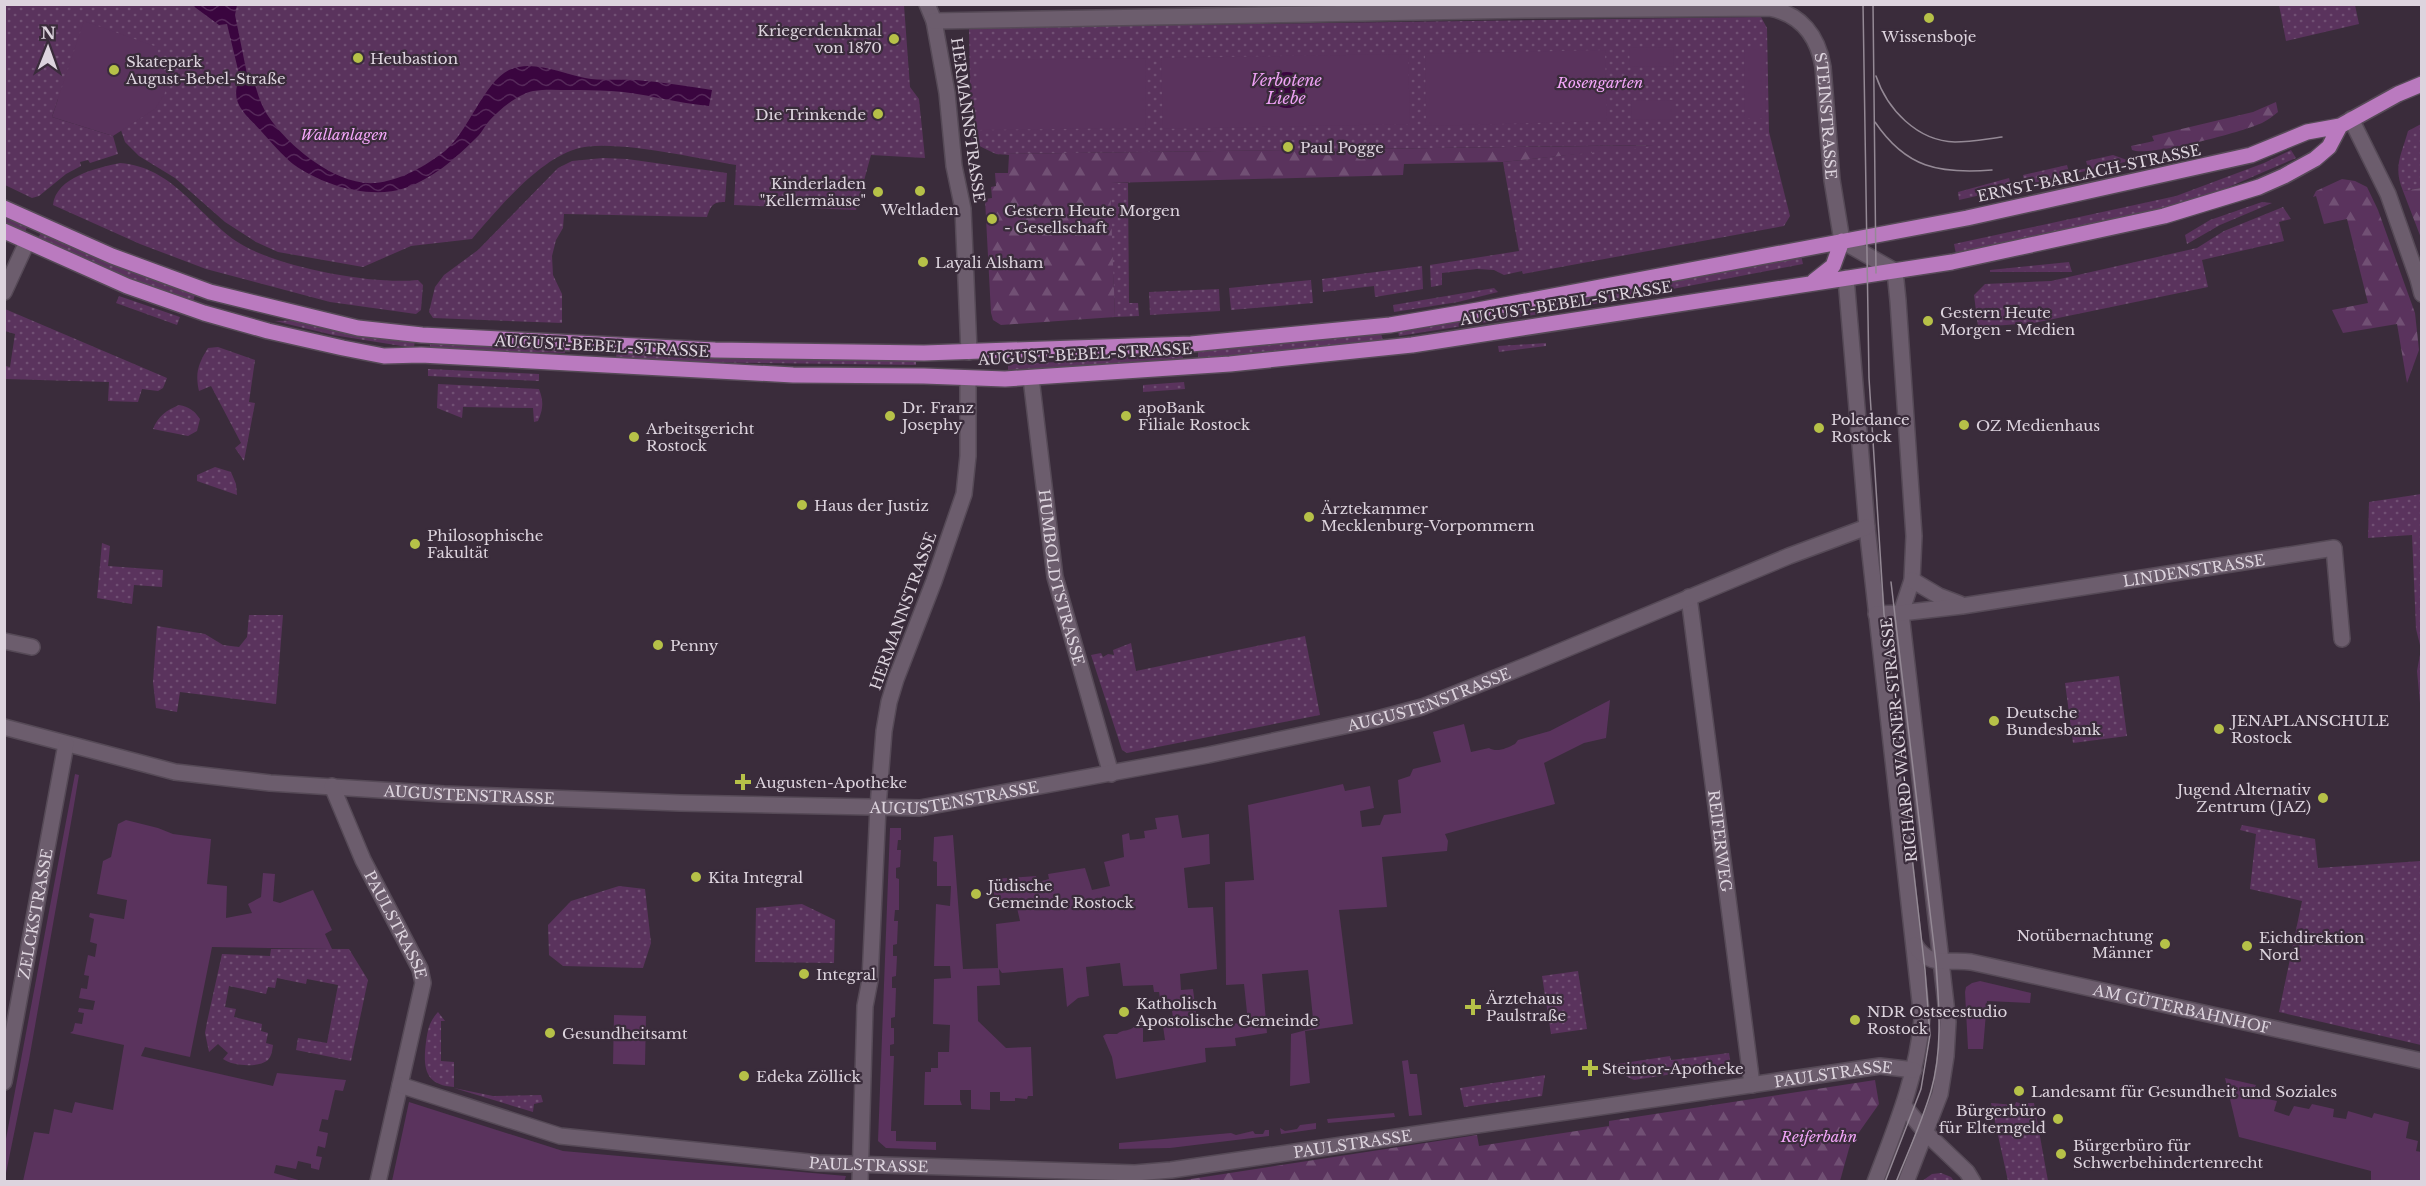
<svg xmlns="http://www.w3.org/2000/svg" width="2426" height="1186" font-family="'Libre Baskerville',serif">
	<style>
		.grass { fill: url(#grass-dots) }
		.forest { fill: url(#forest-firs) }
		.garden { fill: #5a335d }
		.water { fill: url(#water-waves) }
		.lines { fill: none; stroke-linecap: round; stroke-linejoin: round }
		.minor-casing { stroke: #564a57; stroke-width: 18 }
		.major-casing { stroke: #564a57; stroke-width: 18 }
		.minor { stroke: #6c5d6d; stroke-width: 15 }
		.major { stroke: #ba7abf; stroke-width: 15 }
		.tram { stroke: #948995; stroke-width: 1.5 }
		.poi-dot { fill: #b6c148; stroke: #3a2c3b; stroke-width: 2 }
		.labels { text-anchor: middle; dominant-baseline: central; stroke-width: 4.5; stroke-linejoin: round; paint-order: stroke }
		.poi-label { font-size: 15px; fill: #ddd4de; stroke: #3a2c3b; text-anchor: start }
		.park-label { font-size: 15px; font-style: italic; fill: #f3a6f9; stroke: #3a2c3b }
		.street-label { font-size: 15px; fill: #ddd4de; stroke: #3a2c3b }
		.water-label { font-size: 16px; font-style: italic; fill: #eea1f4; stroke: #3a2c3b }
	</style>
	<defs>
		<pattern id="grass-dots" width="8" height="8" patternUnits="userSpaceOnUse" patternTransform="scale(1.5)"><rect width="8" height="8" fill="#5a335d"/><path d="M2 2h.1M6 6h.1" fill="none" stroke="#715074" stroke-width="1.8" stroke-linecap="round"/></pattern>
		<pattern id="forest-firs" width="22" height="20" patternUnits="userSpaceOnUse" patternTransform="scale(1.5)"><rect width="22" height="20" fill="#5a335d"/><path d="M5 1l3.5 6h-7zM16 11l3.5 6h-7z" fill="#715074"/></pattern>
		<pattern id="water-waves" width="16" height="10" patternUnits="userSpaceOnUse" patternTransform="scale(1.5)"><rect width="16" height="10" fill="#3a053f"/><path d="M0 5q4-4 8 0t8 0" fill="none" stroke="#56295a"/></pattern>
	</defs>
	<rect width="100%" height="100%" fill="#3a2c3b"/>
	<path class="grass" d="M4,5H904L910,87L919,99L925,158L871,155L856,210L734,205L736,165C698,159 611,138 576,149C537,161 498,209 472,239L411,246L363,267L278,252L256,242L225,222L175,178L139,156L125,142L121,130L154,109L58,99L52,117L113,136L118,154L90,163L88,160L80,162L81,166L66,174L39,196L32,198L5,185Z
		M2279,5H2355L2359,24L2286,41Z
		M1761,17L1767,28L1769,132L1790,216L1784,226L1523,274L1522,271L1504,275L1494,270L1477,269L1442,273V285L1431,287L1430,265L1519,251L1503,162L1655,145L996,154L971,142L969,28Z
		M2421,124V188L2403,191C2393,167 2401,156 2408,131Z
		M2291,150L2296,158L2215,193L2181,204L1956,254L1954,244L2176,196L2264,163Z
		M2113,155L2127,160L2125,162L1959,200L1958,192L2009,178L2011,185L2024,181L2023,175L2067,165L2069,172L2088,168L2086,161Z
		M603,158L627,159L727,173L725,202C713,202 711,205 707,217L564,214L563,228L556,240L552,256L553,275L562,294V323L433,318L429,312L435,287L444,275L478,250L558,168L572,161Z
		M120,163C173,167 197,214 236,241C274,267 372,285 418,280L423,285L421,310L416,314L330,302L206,269L140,244L53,205C56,177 97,168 120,163Z
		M1109,183H1128L1129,303H1138L1139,316L1115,317Z
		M2262,202L2272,203L2220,225L2187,244L2185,235L2210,220Z
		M2283,207L2291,219L2279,222L2284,241L2202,260L2208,287L2034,323L1978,327L1974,295L1985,284L2051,281L2197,248L2224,231Z
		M4,213L28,225L25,232L5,223Z
		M42,231L196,292L193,301L120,276L38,238Z
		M1801,255L1803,264L1552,312L1399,336L1397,327Z
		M2069,262L2072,272H1990V270Z
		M1422,266L1423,289L1375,297L1374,286L1323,292L1322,279Z
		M1311,280L1313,303L1231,310L1229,288Z
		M1494,288L1498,292L1458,302L1394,312L1393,305Z
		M1219,289L1220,311L1150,315L1149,292Z
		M119,296L180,317L177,325L116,303Z
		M5,309L167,378L163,388L158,391L142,389L138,402L108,401L109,382L5,379V382V366L10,367L15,334L5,331Z
		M304,320L415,339L414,348L333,335L275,321Z
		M1381,333L1383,341L1198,360V351Z
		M430,341L564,347L565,353L430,350Z
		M1546,343V346L1499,352L1498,346Z
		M218,347L255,360L249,402L255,403L244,461L235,448L241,443L211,386L199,391C195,373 198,364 208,348Z
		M617,349L916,358V365L692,362L616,358Z
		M1183,352V361L1008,370V364L1084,361Z
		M428,369L539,374V381L428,376Z
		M1184,382L1185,389L1143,392V385Z
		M438,384L539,389C544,402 543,409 538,421L534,422L533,408L463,407L462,418L437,408Z
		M179,405C189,407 194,410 200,419L197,431L188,436L153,429C158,416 167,410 179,405Z
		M215,467L231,472L236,484L237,495L197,481V475Z
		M2421,494H2422L2421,714L2417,671L2421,649L2416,629L2412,535L2368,538L2369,502Z
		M102,543L110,546L108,566L163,570L162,587L134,585L132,604L97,598Z
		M249,615H283L276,704L180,692L177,712L156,708L153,682L157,626L205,634L223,645L239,647L247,637Z
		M1305,636L1320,715L1127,753L1122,750L1091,655L1101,653L1103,657L1108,654L1114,655L1113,650L1131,643L1136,671Z
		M2119,676L2127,736L2073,743L2065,683Z
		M2242,825L2315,839L2318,868L2421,861V1045L2279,1012L2302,901L2250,889L2256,834L2240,830Z
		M619,886L645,889L651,943L643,968L563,966L549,955L548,925L571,901Z
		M802,904L835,920L834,963L755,962L756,908Z
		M271,949H349L368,980L351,1061L296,1050L298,1038L327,1043L338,985L307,979L306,984L277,978L275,988L268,987L266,994L229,986L225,1007L236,1009L234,1017L262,1024L261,1031L268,1033L266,1043L273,1045C272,1051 272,1055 268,1060C259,1068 232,1066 223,1059L228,1053L218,1044L209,1052L205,1033L207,1022L222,954L270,956Z
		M1578,971L1587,1029L1551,1034L1542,976Z
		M438,1012L445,1021H441V1061L454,1062V1087C424,1085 423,1067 426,1042C428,1029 429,1022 438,1012Z
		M1729,1053L1731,1065L1634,1080L1619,1073L1605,1071L1604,1066L1670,1056L1671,1060Z
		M1545,1075L1542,1096L1464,1107L1460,1088Z
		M454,1088L493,1096L541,1095L543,1102L534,1104L533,1112Z
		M2016,1102L2026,1105L2027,1103H2034L2048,1181H2008L1991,1103L2015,1105Z
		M1941,1173L1951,1177L1954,1181H1922L1932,1174Z"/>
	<path class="forest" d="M2276,102L2278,112C2273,116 2268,120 2262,123C2242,132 2150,157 2132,150L2131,146L2154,141L2152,136L2253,112Z
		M1665,145L1503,162L1404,164L1403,175L1110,183L1115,317L1001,325L993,320L991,313L985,199L992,198L991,187L996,186L995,173H1008L1009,155L996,154Z
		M2342,179L2355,181L2367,187L2378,210L2415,313L2419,350L2407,383L2397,324L2343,333L2332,310L2368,303L2347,219L2324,224L2316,196L2313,197L2316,191Z
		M2421,188H2422L2421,238L2403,191Z
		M1875,1080L1879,1104L1850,1145L1840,1181H1178L1477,1135L1479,1146L1609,1126V1121Z"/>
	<path class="garden" d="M84,21L157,47L165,93L155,109L113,136L52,117Z
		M1673,47L1674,66L1630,67L1629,48Z
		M1744,47H1765L1766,118H1745Z
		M1605,50L1607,121L1426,126L1425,54Z
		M1408,54L1410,124L1163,129L1161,58Z
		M1145,58L1146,128L977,130V60Z
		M1675,100V119L1632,120L1631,101Z
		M1610,700L1606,738L1584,743L1544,763L1555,804L1445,834L1448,841L1447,851L1382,857L1387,907L1339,910L1353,1024L1305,1031L1310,1083L1290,1086L1291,1034L1314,1028L1308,970L1262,974L1267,1033L1235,1038L1236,1046L1205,1048L1206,1062L1116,1079L1112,1057L1103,1036L1106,1034H1117C1122,1029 1130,1032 1135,1026H1143V1042L1165,1040L1163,1026L1174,1025L1171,1004L1161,1005L1159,992H1154L1153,985L1123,986L1120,963L1086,967L1089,996L1078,998L1067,1007L1063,968L1002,973L999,969L1000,985L977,986L978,1021L1006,1048L1031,1047L1033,1096H1028L1027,1099L1015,1098V1101H1000V1092H990V1110L971,1109V1090H960V1100L962,1105H924L925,1072H931V1068H938V1052H949L950,1025L933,1024L934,979L951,978L950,966H934L936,904L950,906L951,886H937V862L933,861L934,837L953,835L963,969L998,968L996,924L1020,921L1017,908L995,910L993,879L1036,876L1038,882L1049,879L1048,874L1085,868L1092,890L1110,886L1104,862L1124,857L1122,835L1129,833L1130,840L1145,838L1144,831L1157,829L1155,818L1178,815L1182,838L1209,834L1210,864L1184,868L1188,908L1213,907L1217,969L1180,974L1181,990L1193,989L1198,1028L1248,1022L1244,984L1226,985L1225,882L1254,880L1248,805L1343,784L1345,791L1370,786L1374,808L1360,811L1362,827L1380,825L1384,815L1401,813L1398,780L1410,776L1413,769L1441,762L1433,732L1464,724L1471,752L1489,748C1497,753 1507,748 1515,744L1518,740L1550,731Z
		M75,774L79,775L73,811L29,1060L5,1178V1144Z
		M126,820L158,828L173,834L211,839L207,884L227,886L226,918L252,913L248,904L261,897L263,873L275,874L273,901L280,903L313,890L332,930L325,934L332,949L212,947L190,1057L145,1047L141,1056L273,1086L277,1073L346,1080L343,1091L335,1090L328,1120L322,1119L319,1131L328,1133L325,1148L318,1146L316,1156L322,1157L319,1170L311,1168V1164L298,1161L296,1169L276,1165L274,1173L302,1181H23L34,1132L49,1134L54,1109L72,1113L75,1102L113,1110L124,1045L70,1033L73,1031L75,1023L82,1024L84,1013L78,1012L79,1008L93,1010L95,1001L79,998L81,988L87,989L89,976L84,975L88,955L95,957L97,944L90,942L94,919L89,917L90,913L124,919L127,900L97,894L103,861L111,857L118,824Z
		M890,828H901V840H898L897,850H901L900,867L896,868V878L899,879V910H895L894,921H898L897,944L893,945V956H897L896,976L892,977V988H896L895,1017L891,1018V1028H894V1044L890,1045V1056H894L891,1131H896V1141L936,1142V1150L886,1148L878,1141Z
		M1980,981L2031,993L2030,1003L1987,1001L1983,1049H1968L1965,992L1966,987L1972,983Z
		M614,1015L646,1016L645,1065L613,1064Z
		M1408,1060L1410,1074H1417L1422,1115L1409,1116L1402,1061Z
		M2225,1078L2256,1085L2251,1095L2277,1101L2274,1111L2289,1116L2294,1106L2309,1109L2312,1104L2334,1109L2333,1117L2346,1119L2348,1111L2372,1118L2374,1113L2409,1122L2406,1138L2418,1141L2416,1151L2421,1152V1181H2371V1171L2239,1137Z
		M409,1102L563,1151L846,1176L844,1182L392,1181Z
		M1394,1113L1395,1117L1328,1123L1327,1119Z
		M1316,1123V1129L1281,1134L1280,1128L1285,1131L1297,1129L1300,1125Z
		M1265,1130H1269V1136L1170,1148L1119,1149V1143L1231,1133L1236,1135L1253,1131L1255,1134H1263Z"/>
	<path class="water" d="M192,5H237L235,15L247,74L253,77C256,88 259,100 265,111C284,143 335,186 375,183C399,181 426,166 445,151C468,132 484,82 509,70C533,59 562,74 585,78C601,81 618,79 635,80C661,82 686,86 712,90L709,106C676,103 644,93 611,91C597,90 583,90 570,90C558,90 545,89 533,91C518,94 499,110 489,121C484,127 481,134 475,139C455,159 432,179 405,188C370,200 322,185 293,164C282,155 271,142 261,131C246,114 228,103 240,78L227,24L219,25Z
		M1269 90a18 18 0 1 1 36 0a18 18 0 1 1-36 0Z"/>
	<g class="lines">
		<defs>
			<g id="minor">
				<path d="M927,4L934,21L947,93L954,166L963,209L969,352"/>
				<path id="s1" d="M934,21L1530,10L1769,8C1801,14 1818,36 1823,67L1832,180L1842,241L1895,271L1898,301L1914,536L1912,580L1901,613L1948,1022L1946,1056L1940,1094L1906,1182"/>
				<path d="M2351,119L2388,194L2418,279L2422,294"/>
				<path d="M1846,278L1867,527L1922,1019C1917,1077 1895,1129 1875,1182"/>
				<path d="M4,292L27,242"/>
				<path id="s2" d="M1031,378L1055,577L1111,774"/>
				<path d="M1912,580L1939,596L1960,604"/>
				<path id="s3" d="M1689,597L1752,1085"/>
				<path id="s4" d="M1876,614L1901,613L1962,606L2334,548L2342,639"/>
				<path d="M4,641L32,647"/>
				<path id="s5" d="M4,727L175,772L270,783L444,794L680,803L920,808L1208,755L1377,719L1422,707L1530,664L1789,556L1867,527"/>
				<path id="s6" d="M332,786L363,860L420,969L423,983L378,1182"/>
				<path id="s7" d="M1915,945C1929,968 1948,959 1971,962L2422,1061"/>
				<path id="s8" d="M4,1082L66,744"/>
				<path id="s9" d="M400,1085L560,1136L818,1163L1135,1173L1171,1170L1880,1066L1914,1070"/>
				<path d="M1904,1106L1926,1133L1967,1172L1973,1182"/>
				<path d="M860,1182L865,1006L870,980L878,807L884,731L889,702L896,679L934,581L964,494L968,456V378"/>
			</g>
			<path id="major" d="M4,208L112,256L210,292L358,328L422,335L715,350L924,353L1191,344L1390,325L1478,310L1967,218L2251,155L2307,132L2340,126L2398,94L2422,84
				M4,231L127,286L204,313L268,331L343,348L384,356L421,355L793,375L924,376L1005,379L1230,364L1412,345L1952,262L2164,216L2259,187L2284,176L2315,159L2329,147L2340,126
				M1814,281L1833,266L1842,241"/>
		</defs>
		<use href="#minor" class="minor-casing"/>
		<use href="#major" class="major-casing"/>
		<use href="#minor" class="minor"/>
		<use href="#major" class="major"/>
		<path class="tram" d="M1863,4L1869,378L1884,614L1925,970L1930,1035L1921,1089L1885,1182
			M1873,4L1876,273
			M1876,76C1887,109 1917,141 1955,142C1970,142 1986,139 2002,137
			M1875,122C1906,168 1939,174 1992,170
			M1891,582L1936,963C1939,1006 1943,1049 1931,1091C1922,1122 1908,1152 1896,1182"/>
	</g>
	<g class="poi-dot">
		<circle cx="1929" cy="18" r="6"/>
		<circle cx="894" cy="39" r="6"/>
		<circle cx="358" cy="58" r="6"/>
		<circle cx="114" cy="70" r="6"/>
		<circle cx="878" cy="114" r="6"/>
		<circle cx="1288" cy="147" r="6"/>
		<circle cx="920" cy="191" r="6"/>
		<circle cx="878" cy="192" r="6"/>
		<circle cx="992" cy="219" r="6"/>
		<circle cx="923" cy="262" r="6"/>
		<circle cx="1928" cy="321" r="6"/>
		<circle cx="890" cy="416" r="6"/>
		<circle cx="1126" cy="416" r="6"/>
		<circle cx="1964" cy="425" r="6"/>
		<circle cx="1819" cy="428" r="6"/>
		<circle cx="634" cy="437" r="6"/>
		<circle cx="802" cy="505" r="6"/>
		<circle cx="1309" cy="517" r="6"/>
		<circle cx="415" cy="544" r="6"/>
		<circle cx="658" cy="645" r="6"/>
		<circle cx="1994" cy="721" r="6"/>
		<circle cx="2219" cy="729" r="6"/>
		<path d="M740 773h6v6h6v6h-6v6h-6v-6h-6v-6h6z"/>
		<circle cx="2323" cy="798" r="6"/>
		<circle cx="696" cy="877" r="6"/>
		<circle cx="976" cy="894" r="6"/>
		<circle cx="2165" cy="944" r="6"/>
		<circle cx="2247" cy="946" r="6"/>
		<circle cx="804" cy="974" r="6"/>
		<path d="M1470 998h6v6h6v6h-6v6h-6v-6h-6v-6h6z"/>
		<circle cx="1124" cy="1012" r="6"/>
		<circle cx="1855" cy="1020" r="6"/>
		<circle cx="550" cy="1033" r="6"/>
		<path d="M1587 1059h6v6h6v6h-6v6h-6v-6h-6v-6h6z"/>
		<circle cx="744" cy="1076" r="6"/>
		<circle cx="2019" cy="1091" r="6"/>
		<circle cx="2058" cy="1119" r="6"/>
		<circle cx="2061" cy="1154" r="6"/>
	</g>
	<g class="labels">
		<g class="poi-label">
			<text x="882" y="30" text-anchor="end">Kriegerdenkmal<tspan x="882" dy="17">von 1870</tspan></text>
			<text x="1929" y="36" text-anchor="middle">Wissensboje</text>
			<text x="370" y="58">Heubastion</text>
			<text x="126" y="61">Skatepark<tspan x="126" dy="17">August-Bebel-Straße</tspan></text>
			<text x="866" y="114" text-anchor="end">Die Trinkende</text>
			<text x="1300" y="147">Paul Pogge</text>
			<text x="866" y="183" text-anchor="end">Kinderladen<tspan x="866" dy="17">"Kellermäuse"</tspan></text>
			<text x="920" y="209" text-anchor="middle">Weltladen</text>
			<text x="1004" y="210">Gestern Heute Morgen<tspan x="1004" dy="17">- Gesellschaft</tspan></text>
			<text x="935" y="262">Layali Alsham</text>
			<text x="1940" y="312">Gestern Heute<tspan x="1940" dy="17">Morgen - Medien</tspan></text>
			<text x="902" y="407">Dr. Franz<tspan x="902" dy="17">Josephy</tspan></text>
			<text x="1138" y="407">apoBank<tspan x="1138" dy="17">Filiale Rostock</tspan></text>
			<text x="1831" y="419">Poledance<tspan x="1831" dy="17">Rostock</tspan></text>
			<text x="1976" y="425">OZ Medienhaus</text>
			<text x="646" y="428">Arbeitsgericht<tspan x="646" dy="17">Rostock</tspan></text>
			<text x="814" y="505">Haus der Justiz</text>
			<text x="1321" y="508">Ärztekammer<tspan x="1321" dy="17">Mecklenburg-Vorpommern</tspan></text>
			<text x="427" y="535">Philosophische<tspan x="427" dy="17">Fakultät</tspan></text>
			<text x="670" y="645">Penny</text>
			<text x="2006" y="712">Deutsche<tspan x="2006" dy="17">Bundesbank</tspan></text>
			<text x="2231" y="720">JENAPLANSCHULE<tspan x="2231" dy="17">Rostock</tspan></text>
			<text x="755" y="782">Augusten-Apotheke</text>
			<text x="2311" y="789" text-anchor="end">Jugend Alternativ<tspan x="2311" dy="17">Zentrum (JAZ)</tspan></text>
			<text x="708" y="877">Kita Integral</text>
			<text x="988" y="885">Jüdische<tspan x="988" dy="17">Gemeinde Rostock</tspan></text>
			<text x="2153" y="935" text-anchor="end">Notübernachtung<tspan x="2153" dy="17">Männer</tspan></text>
			<text x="2259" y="937">Eichdirektion<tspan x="2259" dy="17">Nord</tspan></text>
			<text x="816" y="974">Integral</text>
			<text x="1486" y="998">Ärztehaus<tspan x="1486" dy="17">Paulstraße</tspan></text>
			<text x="1136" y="1003">Katholisch<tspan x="1136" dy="17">Apostolische Gemeinde</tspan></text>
			<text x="1867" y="1011">NDR Ostseestudio<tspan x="1867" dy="17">Rostock</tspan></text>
			<text x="562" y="1033">Gesundheitsamt</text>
			<text x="1602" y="1068">Steintor-Apotheke</text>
			<text x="756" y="1076">Edeka Zöllick</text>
			<text x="2031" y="1091">Landesamt für Gesundheit und Soziales</text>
			<text x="2046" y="1110" text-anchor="end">Bürgerbüro<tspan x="2046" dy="17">für Elterngeld</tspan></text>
			<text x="2073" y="1145">Bürgerbüro für<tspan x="2073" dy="17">Schwerbehindertenrecht</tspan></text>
		</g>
		<g class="park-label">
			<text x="1600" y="82">Rosengarten</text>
			<text x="344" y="134">Wallanlagen</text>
			<text x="1819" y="1136">Reiferbahn</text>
		</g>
		<g class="street-label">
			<text stroke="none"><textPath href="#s1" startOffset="970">STEINSTRASSE</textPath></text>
			<text transform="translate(968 120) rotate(82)">HERMANNSTRASSE</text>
			<text transform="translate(2089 173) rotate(-12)">ERNST-BARLACH-STRASSE</text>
			<text transform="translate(1566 303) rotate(-9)">AUGUST-BEBEL-STRASSE</text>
			<text transform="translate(602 346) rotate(3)">AUGUST-BEBEL-STRASSE</text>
			<text transform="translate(1085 354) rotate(-3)">AUGUST-BEBEL-STRASSE</text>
			<text stroke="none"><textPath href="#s4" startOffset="321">LINDENSTRASSE</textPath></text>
			<text stroke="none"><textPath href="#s2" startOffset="202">HUMBOLDTSTRASSE</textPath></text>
			<text transform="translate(903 611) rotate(-70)">HERMANNSTRASSE</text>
			<text stroke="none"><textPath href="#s5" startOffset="1444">AUGUSTENSTRASSE</textPath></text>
			<text transform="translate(1899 740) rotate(-96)">RICHARD-WAGNER-STRASSE</text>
			<text stroke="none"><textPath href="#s5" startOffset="472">AUGUSTENSTRASSE</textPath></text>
			<text stroke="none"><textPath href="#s5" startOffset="958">AUGUSTENSTRASSE</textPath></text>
			<text stroke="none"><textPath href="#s3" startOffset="246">REIFERWEG</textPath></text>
			<text stroke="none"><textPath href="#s8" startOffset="171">ZELCKSTRASSE</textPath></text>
			<text stroke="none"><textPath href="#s6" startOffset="153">PAULSTRASSE</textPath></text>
			<text stroke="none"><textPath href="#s7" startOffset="278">AM GÜTERBAHNHOF</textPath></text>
			<text stroke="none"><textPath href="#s9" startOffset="1450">PAULSTRASSE</textPath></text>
			<text stroke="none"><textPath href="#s9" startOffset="964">PAULSTRASSE</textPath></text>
			<text stroke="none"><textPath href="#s9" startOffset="478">PAULSTRASSE</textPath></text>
		</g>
		<g class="water-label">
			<text x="1286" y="80">Verbotene<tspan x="1286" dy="18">Liebe</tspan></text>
		</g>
	</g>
	<rect width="2426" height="1186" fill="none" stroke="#ddd4de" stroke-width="12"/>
	<g transform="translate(48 48) rotate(1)" stroke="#3a2c3b" stroke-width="4.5" paint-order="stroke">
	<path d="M0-4.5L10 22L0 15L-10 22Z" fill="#ddd4de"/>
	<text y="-9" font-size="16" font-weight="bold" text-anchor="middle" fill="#ddd4de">N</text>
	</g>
</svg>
